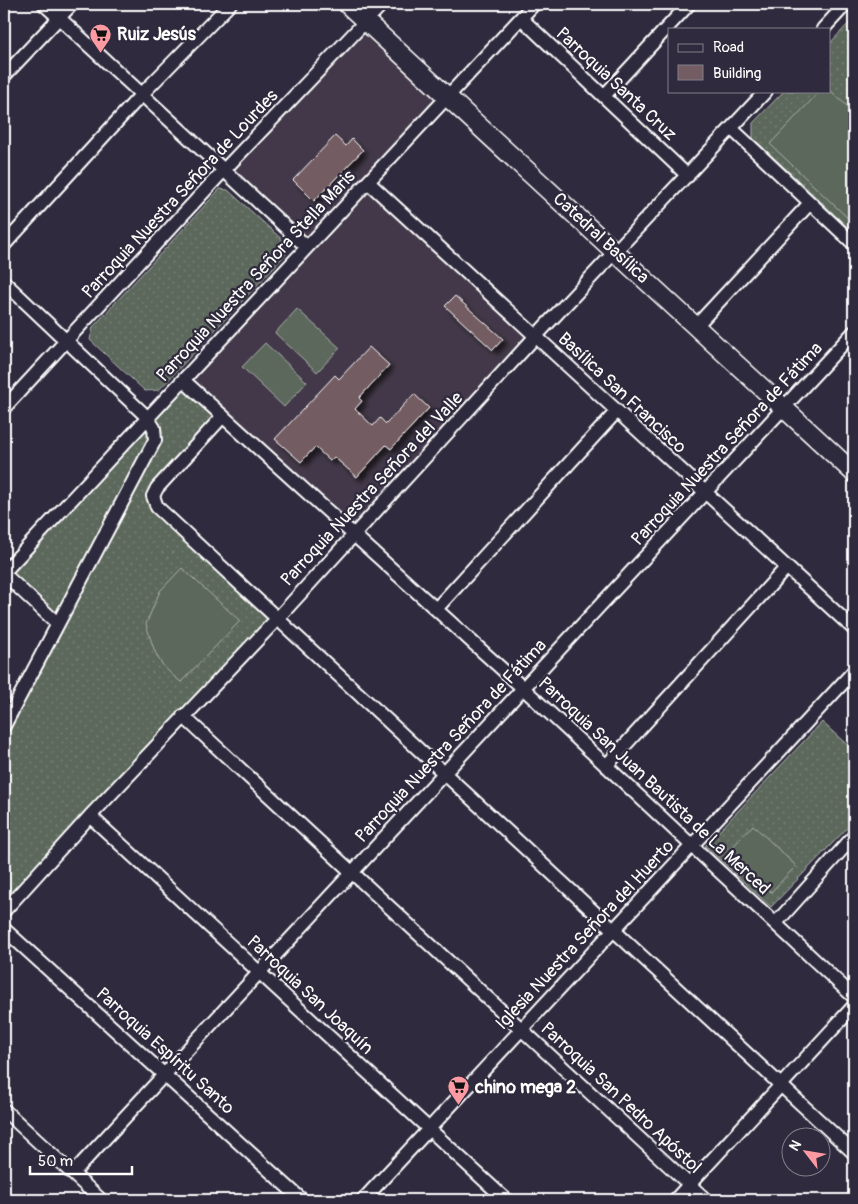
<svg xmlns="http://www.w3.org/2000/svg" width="858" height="1204" font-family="Pangolin,sans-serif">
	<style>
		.built { fill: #433948 }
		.grass { fill: url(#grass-dots); stroke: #adb3ad }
		.garden { fill: #5b675b; stroke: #adb3ad }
		.building { fill: #735c62; stroke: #fff; filter: url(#shadow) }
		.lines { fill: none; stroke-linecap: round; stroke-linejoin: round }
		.minor-casing { stroke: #fff; stroke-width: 16 }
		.secondary-casing { stroke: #fff; stroke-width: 21 }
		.minor { stroke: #2f2a3d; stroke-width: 12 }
		.secondary { stroke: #2f2a3d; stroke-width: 18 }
		.labels { text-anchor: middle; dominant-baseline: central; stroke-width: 4.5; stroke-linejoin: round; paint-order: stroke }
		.poi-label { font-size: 18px; font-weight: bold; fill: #fff; stroke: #2f2a3d; text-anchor: start }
		.street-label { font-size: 18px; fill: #fff; stroke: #2f2a3d }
	</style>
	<defs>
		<pattern id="grass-dots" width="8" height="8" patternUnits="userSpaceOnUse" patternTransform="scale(1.25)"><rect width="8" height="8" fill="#5b675b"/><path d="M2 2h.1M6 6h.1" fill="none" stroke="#747e74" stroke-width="1.8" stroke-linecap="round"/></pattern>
		<filter id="shadow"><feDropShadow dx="4.5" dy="4.5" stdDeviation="2.5" flood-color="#0009"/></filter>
	</defs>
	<rect width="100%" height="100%" fill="#2f2a3d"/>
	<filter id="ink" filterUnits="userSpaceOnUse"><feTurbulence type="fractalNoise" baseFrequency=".02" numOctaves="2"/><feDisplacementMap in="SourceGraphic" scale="10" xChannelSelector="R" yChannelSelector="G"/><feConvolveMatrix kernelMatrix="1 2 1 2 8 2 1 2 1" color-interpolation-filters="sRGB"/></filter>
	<g filter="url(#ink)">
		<path class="built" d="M366,22L446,98L307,246L225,170Z
			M368,183L534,337L354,534L185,380Z"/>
		<path class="grass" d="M854,18V233L753,138V123L784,91H829V44Z
			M220,189L228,190L287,244L286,254L159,390L145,391L90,340L93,327Z
			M183,381L221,416L153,496L276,619L4,912V726L58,623L4,574Z
			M822,722L854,751V821L771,907L705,846Z"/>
		<path class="garden" d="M829,89L854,113V224L770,144L820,91H829Z
			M297,309L340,348L317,372L275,333Z
			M265,343L307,382L284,407L242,367Z
			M182,568L240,621L181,682C156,663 155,653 146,624L160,591Z
			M753,825L796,866L771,892L728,852Z"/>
		<path class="building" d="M335,136L346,146L352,139L363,150L314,201L293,180Z
			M455,296L503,339L493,350L445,306Z
			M369,347L389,365L359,398L362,401L355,409L373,426L380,418L386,424L414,394L429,408L391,449L386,445L357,477L334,457L330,461L315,447L301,462L275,439L335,375L339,379Z"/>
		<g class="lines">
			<defs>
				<path id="minor" d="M44,4L307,247
					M521,18L688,176
					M823,29L846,4
					M4,76L72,4
					M604,96L689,4
					M732,129L854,244
					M368,182L854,629
					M4,245L142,94L230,4
					M4,282L147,417L154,428L155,440L4,726
					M696,326L810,203
					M183,380L524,689L854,997
					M4,408L224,170L382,4
					M223,416L157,488L153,496L157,507L854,1153
					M4,572L534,4
					M4,574L58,624
					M436,609L617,411
					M183,716L706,1200
					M606,766L786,568
					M90,816L506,1200
					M4,911L90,816L277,619L535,337L766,91
					M776,923L854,836
					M4,929L302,1200
					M4,1110L101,1200
					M73,1173L854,332
					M363,1200L854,671
					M675,1200L854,1006"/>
				<path id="secondary" d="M347,4L854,473"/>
			</defs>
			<use href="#minor" class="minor-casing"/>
			<use href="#secondary" class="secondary-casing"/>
			<use href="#minor" class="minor"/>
			<use href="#secondary" class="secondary"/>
		</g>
	</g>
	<defs>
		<symbol id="supermarket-pin" viewBox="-11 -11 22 30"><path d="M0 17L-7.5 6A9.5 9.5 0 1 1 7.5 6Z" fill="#ff9aa2" stroke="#2f2a3d"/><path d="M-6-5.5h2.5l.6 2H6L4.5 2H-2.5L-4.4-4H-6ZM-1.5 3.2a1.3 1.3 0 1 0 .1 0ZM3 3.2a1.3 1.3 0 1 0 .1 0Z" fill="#111"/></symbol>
	</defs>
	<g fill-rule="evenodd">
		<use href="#supermarket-pin" x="88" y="22" width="25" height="34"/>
		<use href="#supermarket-pin" x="446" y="1074" width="25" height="34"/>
	</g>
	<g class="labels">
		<g class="poi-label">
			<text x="117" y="34">Ruiz Jesús</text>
			<text x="475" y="1087">chino mega 2</text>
		</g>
		<g class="street-label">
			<text transform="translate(616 84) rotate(43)">Parroquia Santa Cruz</text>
			<text transform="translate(180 194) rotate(-47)">Parroquia Nuestra Señora de Lourdes</text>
			<text transform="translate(601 238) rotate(43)">Catedral Basílica</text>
			<text transform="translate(256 276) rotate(-47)">Parroquia Nuestra Señora Stella Maris</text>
			<text transform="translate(622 393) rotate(43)">Basílica San Francisco</text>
			<text transform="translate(727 444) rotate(-47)">Parroquia Nuestra Señora de Fátima</text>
			<text transform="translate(372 489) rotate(-47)">Parroquia Nuestra Señora del Valle</text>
			<text transform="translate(451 741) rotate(-47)">Parroquia Nuestra Señora de Fátima</text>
			<text transform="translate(654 786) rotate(43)">Parroquia San Juan Bautista de La Merced</text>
			<text transform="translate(585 935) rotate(-47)">Iglesia Nuestra Señora del Huerto</text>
			<text transform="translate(310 995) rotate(43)">Parroquia San Joaquín</text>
			<text transform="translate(165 1051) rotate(42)">Parroquia Espíritu Santo</text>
			<text transform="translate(621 1098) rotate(43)">Parroquia San Pedro Apóstol</text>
		</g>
	</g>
	<rect width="858" height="1204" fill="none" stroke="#2f2a3d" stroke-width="20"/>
	<rect x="10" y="10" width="838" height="1184" fill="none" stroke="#fff" stroke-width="2" filter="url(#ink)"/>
	<rect x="668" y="28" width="162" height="65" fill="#2f2a3d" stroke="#827f8b"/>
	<rect x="678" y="44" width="25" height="8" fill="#2f2a3d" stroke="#827f8b"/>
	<text x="713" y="52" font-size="15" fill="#ffffff">Road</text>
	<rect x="678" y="65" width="25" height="15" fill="#735c62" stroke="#827f8b"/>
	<text x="713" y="78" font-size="15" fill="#ffffff">Building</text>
	<g transform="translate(806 1152) rotate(301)"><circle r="24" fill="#2f2a3d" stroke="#827f8b"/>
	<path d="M0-4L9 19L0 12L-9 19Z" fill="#ff9aa2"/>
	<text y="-8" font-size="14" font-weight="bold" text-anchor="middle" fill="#ffffff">N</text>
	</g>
	<path d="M30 1166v8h102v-8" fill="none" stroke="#ffffff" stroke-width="2.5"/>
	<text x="38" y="1166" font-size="15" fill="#ffffff" stroke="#2f2a3d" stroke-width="4" paint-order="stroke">50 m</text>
</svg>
